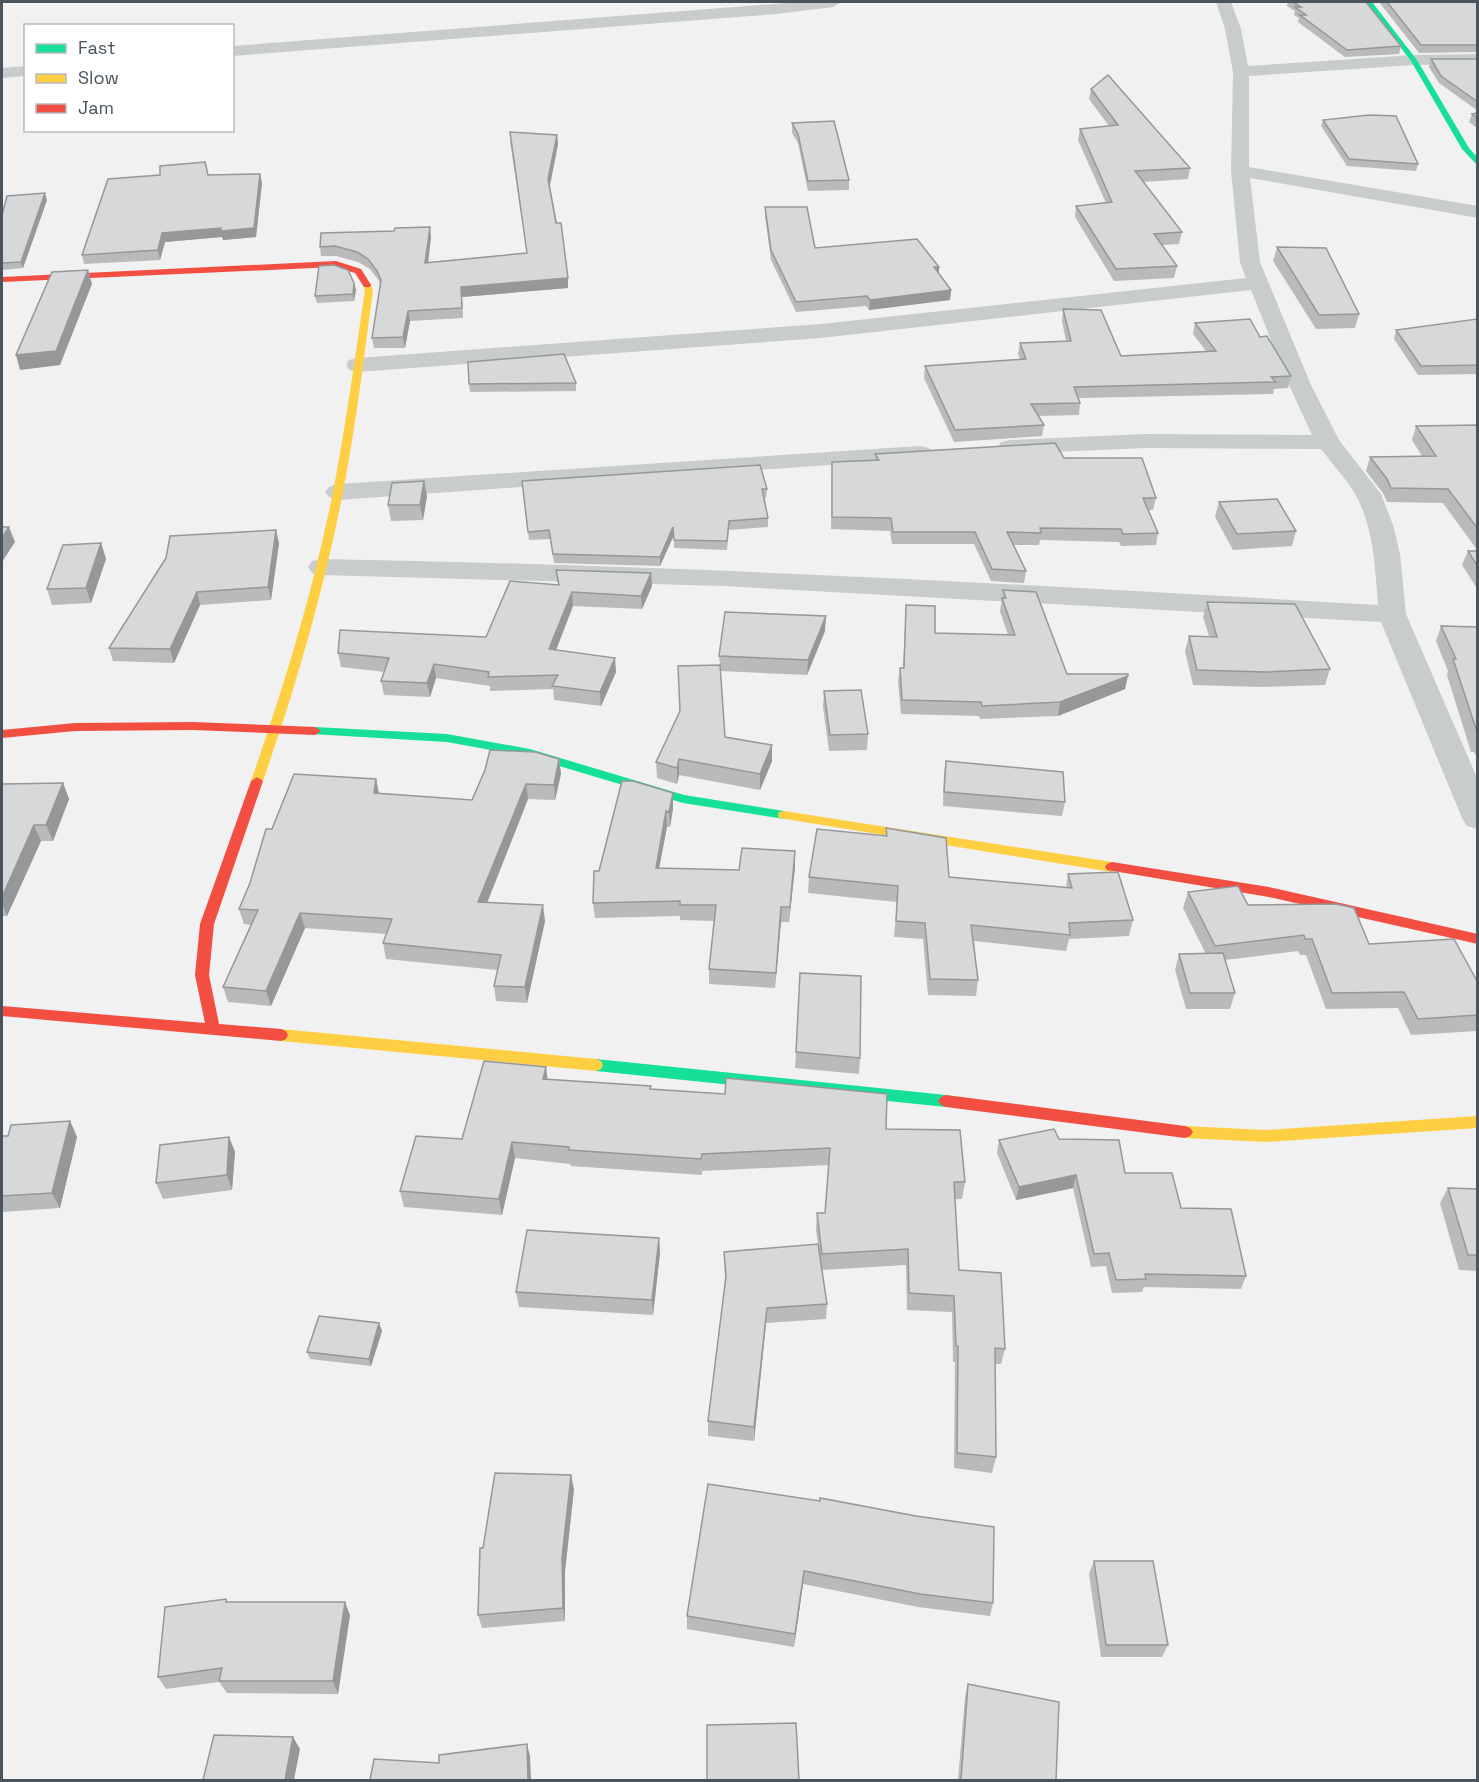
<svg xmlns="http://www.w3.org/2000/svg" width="1479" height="1782" font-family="'Space Grotesk',sans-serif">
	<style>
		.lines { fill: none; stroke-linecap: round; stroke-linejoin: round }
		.street { fill: #c9cccd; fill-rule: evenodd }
		.fast { fill: #16e098; fill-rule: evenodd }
		.slow { fill: #ffcf43; fill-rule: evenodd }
		.jam { fill: #f24e42; fill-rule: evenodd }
		.wall { fill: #b9babb }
		.shaded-wall { fill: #969798 }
		.building { fill: #d7d8d9; stroke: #969798; stroke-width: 1.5 }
	</style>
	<rect width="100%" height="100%" fill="#f1f1f1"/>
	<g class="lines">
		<path class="street" d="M800,2H841L833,7L776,14L232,56V46Z
			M1216,2H1231L1241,29L1248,66L1414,55L1478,54V64L1414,65L1249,76V167L1478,206V218L1250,178L1260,262L1311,385L1339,440L1381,494L1393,525L1400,554L1406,614L1478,780V829L1467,826L1462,818L1381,622L723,586L321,575L312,573L308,567L312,561L321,559C674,565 1026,584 1378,605C1375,568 1374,527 1355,494C1346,478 1332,464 1321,449L1145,448L1010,454L1001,452L998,447L1001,442L1010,440L1145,434L1312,435L1289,385L1251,290L821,338L357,372L349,370L346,365L349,360L357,358L821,324L1246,278L1240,262L1231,171L1233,72L1225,29Z
			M26,66V76L2,78V68Z
			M920,446L929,448L932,453L929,458L338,500L329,497L325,492L329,487L338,484Z"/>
		<path class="fast" d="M1366,2H1372L1417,60L1469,148L1478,158V166L1462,149L1411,61Z
			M315,727L447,734L530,749L684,795L784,811L790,815L784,819L683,803L529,757L447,742L311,734L309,731Z
			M596,1059L946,1095L951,1097L954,1101L951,1105L946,1107L596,1071L591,1069L589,1065L591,1061Z"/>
		<path class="slow" d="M367,282L370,283L373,290C364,357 356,425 343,492C324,590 296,686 263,781L257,785L251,781C284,687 313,591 333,492C346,425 355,357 365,290L363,285Z
			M784,811L1112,862L1119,867L1112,872L779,818L778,815L779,812Z
			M281,1029L596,1059L601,1061L603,1065L601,1069L596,1071L281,1041L276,1039L274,1035L276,1031Z
			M1478,1116V1128L1266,1142L1185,1138L1180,1136L1177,1132L1180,1128L1185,1126L1266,1130Z"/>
		<path class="jam" d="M336,261L361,269L371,285L370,287H364L355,273L335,267L2,282V277Z
			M193,722L315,727L321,731L315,735L193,730L75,731L2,738V730L75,723Z
			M257,777L263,781L214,924L209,975L219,1024L281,1029L286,1031L288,1035L286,1039L281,1041L2,1016V1006L205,1023L195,975L200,924L251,781Z
			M1112,862L1269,887L1478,934V944L1269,897L1107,870L1105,867L1107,864Z
			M946,1095L1185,1126L1190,1128L1193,1132L1190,1136L1185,1138L946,1107L941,1105L938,1101L941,1097Z"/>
	</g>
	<path class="wall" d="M1288,2H1366L1401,46L1399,54L1345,57L1298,22L1299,18L1294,15L1295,11L1287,6Z
		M1379,2H1478V52L1419,53Z
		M1431,59H1478V111L1439,83L1429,67Z
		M1091,89L1190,168L1188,179L1143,182L1182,232L1179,244L1162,245L1177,266L1174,278L1114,281L1075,217L1076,206L1106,203L1078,140L1080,129L1109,126L1089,99Z
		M1478,113V129L1469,122L1472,114Z
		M1323,120L1418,164L1416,171L1347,166L1321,126Z
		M792,123L849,180V190L808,191L798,143L792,133Z
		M557,135L558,144L550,186L568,278V288L462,297L463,318L410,321L405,348H374L372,338L380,285L379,281L370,269L358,262L336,256H321L320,247L431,237L428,262L527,253L510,141Z
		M260,174L262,183L256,237L223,240L222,237L165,242L160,260L84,264L82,255L208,175Z
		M47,200L23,268L2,270V215Z
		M765,207L815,248L951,290L950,300L869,310L866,306L796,312L771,260L765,217Z
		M1277,247L1359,314L1355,328L1316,329L1273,261Z
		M354,283L356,290L354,301L317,303L315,296Z
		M1063,309L1121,356L1206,351L1193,334L1195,323L1260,337L1291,376L1288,388L1274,389L1273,394L1078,398L1080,403L1079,415L1038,416L1044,425L1042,436L954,442L924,378L925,366L1020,359L1018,354L1020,343L1066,341L1062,321Z
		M1478,319V374L1418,375L1394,339L1396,330Z
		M576,383V391L470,392L469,384Z
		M1478,425V551L1443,503L1387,502L1383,493L1366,471L1370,457L1422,456L1412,440L1416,426Z
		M875,454L1064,458L1156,498L1153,510H1148L1158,533L1156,545L1121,546L1119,542L1040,540L1039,545H1013L1026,571L1024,583L991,581L974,544H892L890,531L831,529L832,462L875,460Z
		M522,481L767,489L766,498H764L768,518V527L729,530L727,550L674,548V535L660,566L554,563L550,539L529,540Z
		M427,496L423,520L391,521L388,505Z
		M1219,502L1296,531L1292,546L1233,550L1215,517Z
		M101,543L106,559L91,603L52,605L47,589Z
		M279,543L271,600L200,605L174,663L113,661L109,648L166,558Z
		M1468,551H1478V590L1462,565Z
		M556,570L651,573L652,586L642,609L573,606L556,650L616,672L601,706L554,700L553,689L490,691V686L436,678L430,697L384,695L381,681L385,672L341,667L338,653L486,637L558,585Z
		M1003,590L1067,674L1125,689L1058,716L980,719L979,716L901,714L898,681L900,668H903L906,605L935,633L1008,635L1000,611Z
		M1207,602L1330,669L1325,685L1261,687L1193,685L1185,651L1189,636H1209L1203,617Z
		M1441,626L1478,627V759L1474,752H1471L1447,675L1448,671L1436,641Z
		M825,631L807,675L720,671L725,737L772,745V761L760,790L679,775L677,784L657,778L656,762L720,665L719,656Z
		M824,691L868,734L867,750L829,751L823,707Z
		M559,759L561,774L555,800L528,799L487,903L545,921L527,1003L496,1001L494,986L497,970L386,959L383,943L386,934L305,928L271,1006L228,1002L223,987L251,925L244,924L239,909L272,829L376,779L379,794L472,800Z
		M946,761L1065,802L1062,816L943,806L944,774Z
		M622,781L673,808L670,827H667L659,868L739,870L795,851V867L789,922H781L775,988L709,984V969L714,921L680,920V916L595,918L593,903L599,871Z
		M63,783L69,799L53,841H41L7,916H2V784Z
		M886,828L949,877L1066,888L1068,874L1133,920L1129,936L1069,939L1066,951L974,941L978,980L976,996L928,995L923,939L894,937L897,902L808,893L809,877L886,836Z
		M1188,892L1248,905L1369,944L1478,983V1031L1411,1035L1398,1008L1326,1009L1306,955H1300L1298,951L1225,960L1235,993L1230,1009H1186L1175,970L1179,954H1206L1183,908Z
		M796,1052L860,1058L859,1074L795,1068Z
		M546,1067L547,1079L651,1086V1089L886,1129L965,1182L962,1199H955L959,1270L1005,1349L1001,1364H995L996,1457L992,1473L954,1468L955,1362H953L952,1312L907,1310L906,1265L822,1270L827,1304L826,1319L766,1323L754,1441L708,1436V1421L725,1282L724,1252L818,1244L816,1230L817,1213H825L829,1165L702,1171V1175L571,1166L570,1164L515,1158L502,1215L404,1207L400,1191Z
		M70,1121L77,1137L60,1208L2,1212V1136H8Z
		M229,1137L235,1152L232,1190L163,1199L156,1183Z
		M1059,1139L1125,1173L1181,1208L1246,1276L1241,1289L1144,1287L1142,1292L1112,1293L1106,1266L1091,1267L1073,1188L1016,1200L997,1153L999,1140Z
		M1448,1188L1478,1189V1271L1459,1270L1440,1203Z
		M659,1238L660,1253L653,1315L519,1307L516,1292Z
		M379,1323L382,1331L371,1366L310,1359L307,1352Z
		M708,1484L993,1603L990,1616L918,1607L803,1584L794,1647L687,1629V1616Z
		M574,1489L565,1571V1621L482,1628L478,1615L483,1548Z
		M1094,1561L1168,1645L1162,1657H1101L1089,1574Z
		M226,1599L227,1602L350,1615L338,1694L227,1693L219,1682L166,1689L158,1677Z
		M968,1684L1056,1780H958L965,1697Z"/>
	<path class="shaded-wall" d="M557,135L558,144L549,189L548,179Z
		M260,174L262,183L256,237L223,240L222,237L165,242L160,260L158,250L162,233L221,228Z
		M45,193L47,200L23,268L21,262Z
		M430,227L431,237L427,273L425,263Z
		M934,267H939V276Z
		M88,270L92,284L60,365L20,370L16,355Z
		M568,278V288L462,297L463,318L461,287Z
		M354,283L356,290L354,301L353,294Z
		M951,290L950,300L869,310L870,300Z
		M408,311L410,321L405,348L403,337Z
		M424,481L427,496L423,520L420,505Z
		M9,527L15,542L2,562V538Z
		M673,527L674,535L660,566V557Z
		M276,530L279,543L271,600L268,587Z
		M101,543L106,559L91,603L86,588Z
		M651,573L652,586L642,609L641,596Z
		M197,592L200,605L174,663L170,649Z
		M572,592L573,606L551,663L549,649Z
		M826,616L825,631L807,675L808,660Z
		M615,658L616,672L601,706L600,692Z
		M434,664L436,678L430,697L427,683Z
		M1128,676L1125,689L1058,716L1060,702Z
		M772,745V761L760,790V774Z
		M559,759L561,774L555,800L554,785Z
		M679,759V775L677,784V768Z
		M376,779L379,794L374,793Z
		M63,783L69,799L53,841L46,825Z
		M526,784L528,799L481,918L478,902Z
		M673,793V808L670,827L669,812Z
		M666,811L667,827L656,884V868Z
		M34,825L41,841L7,916L2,903V897Z
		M795,851V867L789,922L790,907Z
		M543,905L545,921L527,1003L525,987Z
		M781,907V922L775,988L776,973Z
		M300,913L305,928L271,1006L266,991Z
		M546,1067L548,1084L543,1079Z
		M70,1121L77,1137L60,1208L52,1193Z
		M229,1137L235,1152L232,1190L227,1175Z
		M512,1142L515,1158L502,1215L499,1199Z
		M1076,1175L1073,1188L1016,1200L1019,1187Z
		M659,1238L660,1253L653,1315L652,1300Z
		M767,1308L766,1323L754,1441V1427Z
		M379,1323L382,1331L371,1366L369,1359Z
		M571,1475L574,1489L565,1571V1621L563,1608L562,1558Z
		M804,1571L803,1584L794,1647L795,1634Z
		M345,1602L350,1615L338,1694L333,1681Z
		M293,1737L300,1749L294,1780H285Z
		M527,1744L530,1756L531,1780H528Z"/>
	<path class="building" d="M1293,2H1366L1401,46L1347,50L1300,15H1306L1295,7H1301Z
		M1387,2H1478V45H1421Z
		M1431,59H1478V102L1441,76Z
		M1108,75L1190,168L1135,171L1182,232L1154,234L1177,266L1116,269L1076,206L1112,202L1080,129L1118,125L1091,89Z
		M1478,113V119L1472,114Z
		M1369,115L1396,116L1418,164L1349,159L1323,120Z
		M834,121L849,180L808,181L798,134L792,123Z
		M510,132L557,135L548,179L556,223H561L568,278L461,287L462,308L408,311L403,337L372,338L381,280L377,271L368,259L357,252L335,246L320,247L321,233L394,231L395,228L430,227L425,263L527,253Z
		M205,162L208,175L260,174L254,228L221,231V228L162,233L158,250L82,255L108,179L160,175V166Z
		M45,193L21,262L2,263V215L7,196Z
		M765,207H807L815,248L917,239L939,267H934L951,290L870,300L867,296L796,302L771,250Z
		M1277,247L1326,248L1359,314L1319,315Z
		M334,265L348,270L354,283L353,294L315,296L319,266Z
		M88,270L56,351L16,355L52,272Z
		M1063,309L1101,310L1121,356L1216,351L1195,323L1250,319L1260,337L1267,336L1291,376L1271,377L1276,382L1074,387L1080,403L1031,404L1044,425L955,430L925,366L1026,359L1020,343L1071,341Z
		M1477,319L1478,365L1421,366L1396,330Z
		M564,354L576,383L469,384L468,362Z
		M1478,425V529L1448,489L1391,488L1387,479L1370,457L1436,456L1416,426Z
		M1055,443L1064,458H1142L1156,498H1143L1158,533L1123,534L1121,529L1040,528L1041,533L1007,532L1026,571L992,569L975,532H893L891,518L832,517V462L879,460L875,454Z
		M760,465L767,489H762L768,518L729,521L727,541L674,540L673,527L660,557L553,554L549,530L528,532L522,481Z
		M424,481L420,505H388L392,483Z
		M1277,499L1296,531L1237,534L1219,502Z
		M2,527H9L2,538Z
		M276,530L268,587L197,592L170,649L109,648L166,558L170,536Z
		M101,543L86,588L47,589L63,545Z
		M1468,551H1478V567Z
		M556,570L651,573L641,596L572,592L549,649L615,658L600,692L552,686L558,675L488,677L489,672L434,664L427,683L381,681L389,658L338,653L340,630L486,637L510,581L559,585Z
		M1003,590L1036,592L1067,674H1128V676L1060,702L982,706L981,702L902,700L900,668H904L906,605L935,606V633L1015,635L1002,598H1006Z
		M1207,602L1295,604L1330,669L1265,672L1197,670L1189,636L1217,637Z
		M725,612L826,616L808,660L719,656Z
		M1441,626L1478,627V735L1453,659H1456Z
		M720,665L725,737L772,745L760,774L679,759L677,768L656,762L680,711L678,666Z
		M861,690L868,734L830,735L824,691Z
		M490,750L535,752L559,759L554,785L526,784L478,902L543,905L525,987L494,986L501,955L383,943L392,919L300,913L266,991L223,987L258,910L239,909L250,883L266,829H272L294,774L376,779L374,793L472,800L485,770Z
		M946,761L1063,772L1065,802L944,792Z
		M622,781H633L673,793L669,812L666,811L656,868L739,870L742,848L795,851L790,907H781L776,973L709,969L716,905H680V901L593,903L594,871H599Z
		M63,783L46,825H34L2,897V784Z
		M886,828L946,838L949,877L1072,888L1068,874L1118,872L1133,920L1069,923L1070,935L971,925L978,980L930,979L925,923L896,921L898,886L809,877L817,829L887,836Z
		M1238,886L1248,905L1336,904L1354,908L1369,944L1454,939L1478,983V1015L1418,1019L1404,992L1332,993L1312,939H1305L1304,935L1215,946L1188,892Z
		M1223,953L1235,993H1190L1179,954Z
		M800,973L861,976L860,1058L796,1052Z
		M484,1061L546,1067L543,1079L651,1086L650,1089L725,1094L726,1078L887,1094L886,1129L960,1130L965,1182H954L959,1270L1001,1273L1005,1349L995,1348L996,1457L957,1453L958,1346H956L954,1296L909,1293L908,1249L822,1254L817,1213H825L830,1148L702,1154L701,1159L569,1150V1147L512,1142L499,1199L400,1191L416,1136L462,1139Z
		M70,1121L52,1193L2,1196V1136H8L11,1125Z
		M1054,1129L1059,1139L1119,1140L1125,1173H1172L1181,1208L1231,1209L1246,1276L1145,1274L1146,1279L1116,1280L1109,1253L1094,1254L1076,1175L1019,1187L999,1140Z
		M229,1137L227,1175L156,1183L160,1145Z
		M1448,1188L1478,1189V1255H1468Z
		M527,1230L659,1238L652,1300L516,1292Z
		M818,1244L827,1304L767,1308L754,1427L708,1421L726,1276L724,1252Z
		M319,1316L379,1323L369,1359L307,1352Z
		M495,1473L571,1475L562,1558L563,1608L478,1615L480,1548H483Z
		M708,1484L820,1501V1498L916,1516L994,1527L993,1603L920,1594L804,1571L795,1634L687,1616Z
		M1094,1561H1153L1168,1645H1106Z
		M226,1599V1602H345L333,1681H219L222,1668L158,1677L165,1607Z
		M968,1684L1059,1702L1056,1780H961Z
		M796,1723L799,1780H707V1725Z
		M214,1735L293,1737L285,1780H203Z
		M527,1744L528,1780H370L374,1759L439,1763V1755Z"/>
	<rect width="1479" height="1782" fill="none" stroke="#49545c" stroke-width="6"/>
	<rect x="24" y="24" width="210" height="108" fill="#ffffff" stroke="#b6bbbe" stroke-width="1.5"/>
	<rect x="36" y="44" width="30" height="9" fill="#16e098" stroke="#b6bbbe" stroke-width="1.5"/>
	<text x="78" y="54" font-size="18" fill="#49545c">Fast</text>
	<rect x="36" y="74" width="30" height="9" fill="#ffcf43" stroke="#b6bbbe" stroke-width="1.5"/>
	<text x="78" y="84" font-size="18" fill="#49545c">Slow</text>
	<rect x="36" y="104" width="30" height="9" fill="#f24e42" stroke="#b6bbbe" stroke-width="1.5"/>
	<text x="78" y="114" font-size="18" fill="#49545c">Jam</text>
</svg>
